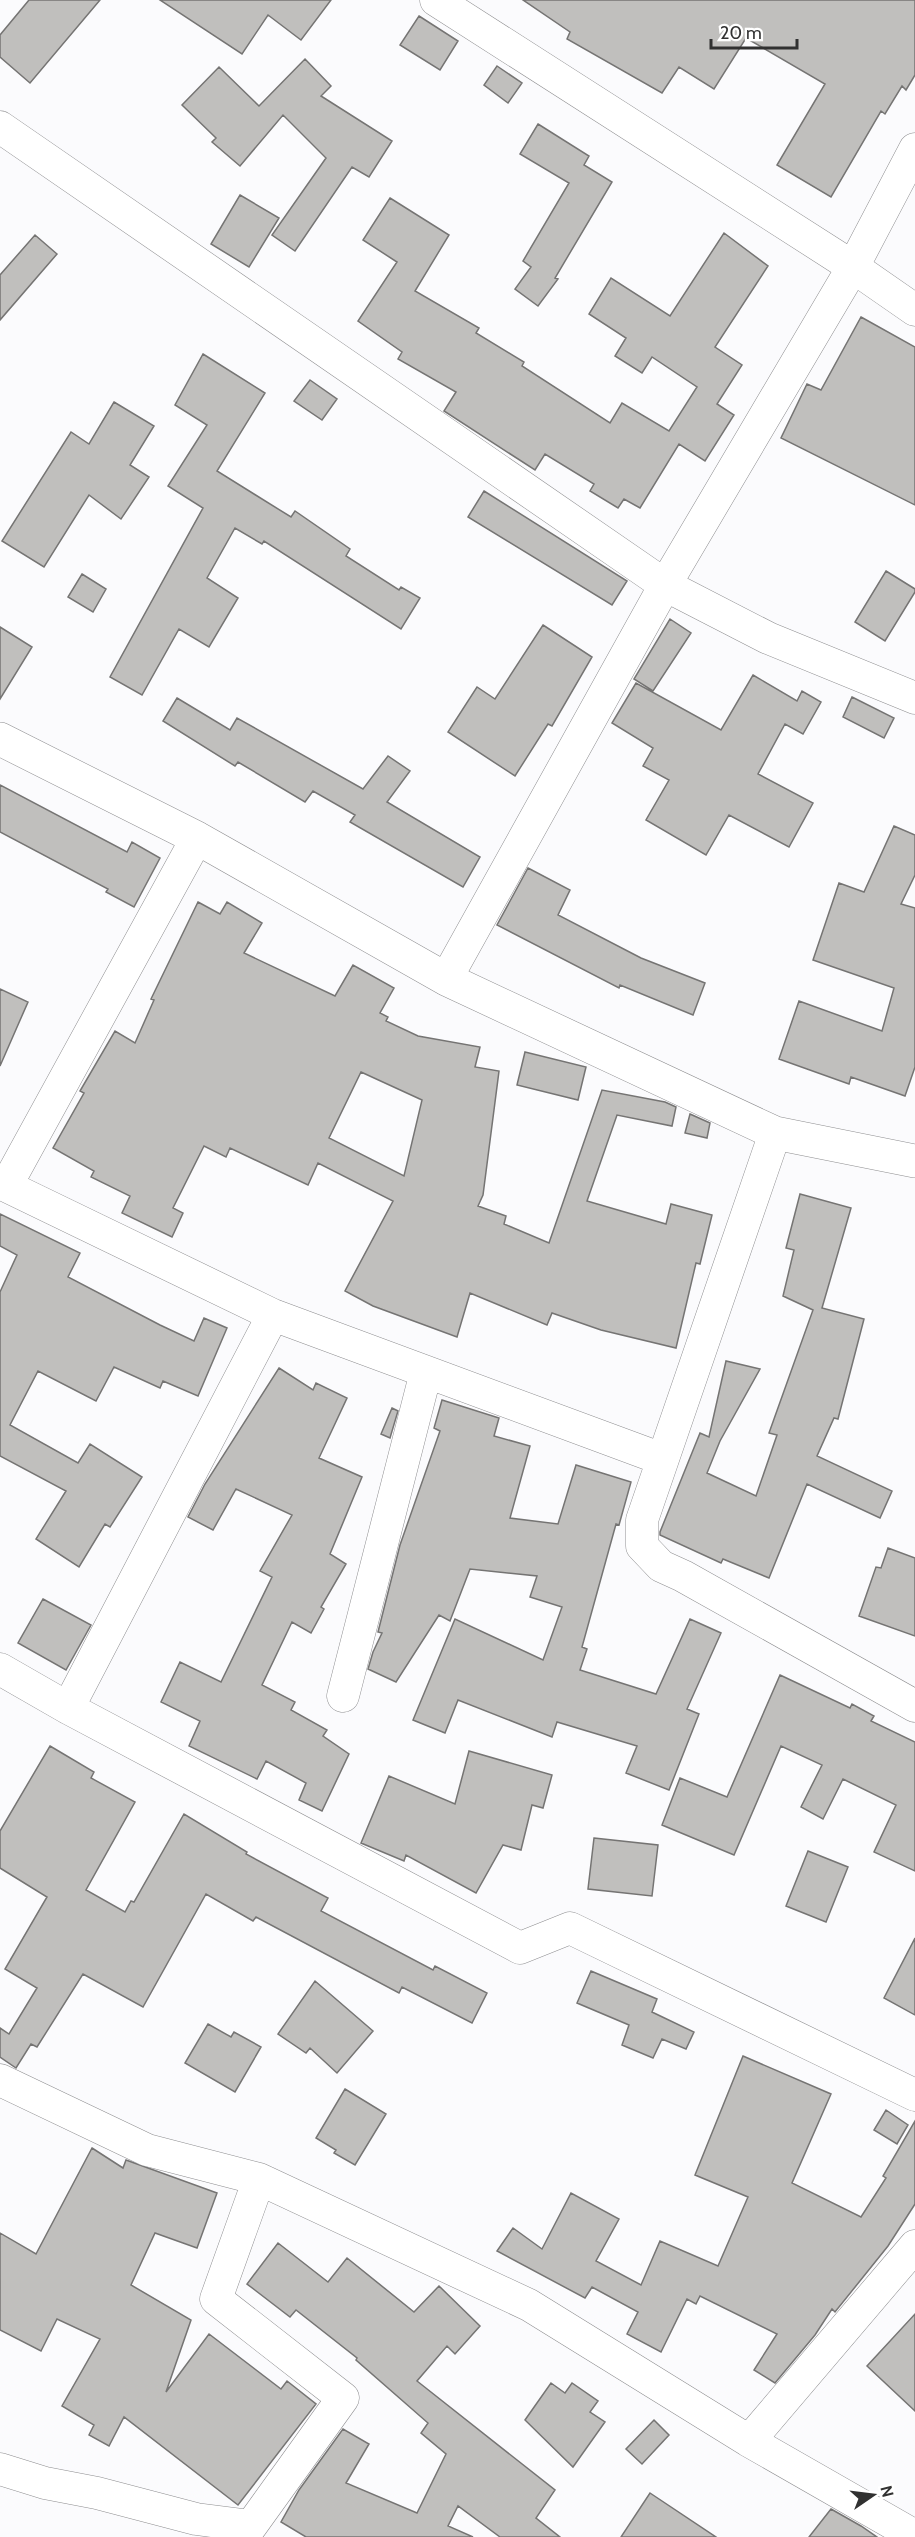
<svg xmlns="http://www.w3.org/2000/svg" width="915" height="2537" font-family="Cabin,sans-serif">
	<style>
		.building { fill: #c0bfbd; stroke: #757473; stroke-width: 1.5; fill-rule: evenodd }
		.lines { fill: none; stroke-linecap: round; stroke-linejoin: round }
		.minor-casing { stroke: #8e8e90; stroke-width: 33 }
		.tertiary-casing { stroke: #8e8e90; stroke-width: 34 }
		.minor { stroke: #fff; stroke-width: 32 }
		.tertiary { stroke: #fff; stroke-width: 33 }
	</style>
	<rect width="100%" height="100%" fill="#fbfbfd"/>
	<path class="building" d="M29,0H100L30,83L0,57V35Z
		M160,0H331L301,40L268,15L242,54Z
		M523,0H915V75L906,90L902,86L885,114L881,111L831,197L777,165L825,84L746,38L714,89L679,67L662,93L567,39L570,32Z
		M419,16L458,41L440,70L400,45Z
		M305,59L331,86L321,96L392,141L369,177L352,167L295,251L272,235L326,158L283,115L240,166L212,142L216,138L182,105L219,67L259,106Z
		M497,66L522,83L508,103L484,85Z
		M538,124L589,156L584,165L612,182L555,278L558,279L538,306L515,289L531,267L523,261L569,183L520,154Z
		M240,195L279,218L249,267L211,244Z
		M390,198L449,235L415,291L479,328L476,333L524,362L522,366L610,423L622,403L669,431L697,387L652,357L642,373L615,356L626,338L589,314L611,278L670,316L724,233L768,266L715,347L742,365L717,404L734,415L705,461L679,444L640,508L624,499L618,508L590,491L594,484L545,454L535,470L444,411L456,392L398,359L402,352L358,321L397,262L363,240Z
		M35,235L57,254L0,320V275Z
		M861,317L915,347V505L781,438L807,384L821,390Z
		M203,354L265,393L217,471L291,517L295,511L350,549L346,556L399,590L401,587L420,598L401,629L264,541L262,544L235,528L207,578L238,598L209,647L179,629L142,695L110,677L203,508L168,486L207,425L175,405Z
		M310,380L337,399L322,420L294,401Z
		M114,402L154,426L130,465L149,477L121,519L89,495L44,567L2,541L71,432L89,444Z
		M484,491L627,581L612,605L468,517Z
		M886,571L915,589V592L885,641L855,622Z
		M82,574L106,589L93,612L68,597Z
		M670,619L691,633L653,691L634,679Z
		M543,625L592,657L552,726L548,724L515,776L448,732L477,687L495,699Z
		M0,627L32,647L0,699Z
		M753,675L797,701L802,691L821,702L803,734L785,724L758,774L813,803L789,847L729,815L706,855L646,820L669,780L643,766L653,748L612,723L636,683L721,730Z
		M852,697L894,718L884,738L843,717Z
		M177,698L230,730L237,718L363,789L388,756L410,771L387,802L480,857L463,887L350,822L355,815L313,791L305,802L238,762L235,766L163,721Z
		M0,785L127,852L132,842L160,858L134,907L106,892L108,889L0,832Z
		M894,826L915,835V875L901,904L915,908V1067L905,1096L851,1077L849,1084L779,1059L799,1001L882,1031L894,988L813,960L839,883L864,892Z
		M528,868L570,890L558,915L641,958L705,983L693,1015L620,985L619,988L497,925Z
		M198,902L220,914L227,902L262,923L244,953L335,996L353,965L394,988L380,1013L388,1017L386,1021L418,1036L480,1047L475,1067L499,1071L483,1195L478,1206L506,1216L504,1224L549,1243L602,1090L665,1102L676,1107L672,1126L617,1115L587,1201L666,1224L671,1204L712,1215L700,1264L696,1263L676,1348L601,1330L552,1313L547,1325L470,1293L457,1337L373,1306L345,1291L393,1201L318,1163L308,1185L230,1148L226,1157L204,1146L173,1208L183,1213L172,1237L122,1213L130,1196L91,1177L94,1171L53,1148L84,1093L80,1091L115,1031L135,1043L154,1000L151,999ZM361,1072L422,1100L404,1176L329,1138Z
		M0,989L28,1002L0,1066Z
		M525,1052L586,1067L578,1100L517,1085Z
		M690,1114L710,1123L707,1138L685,1133Z
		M800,1194L851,1208L822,1308L864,1319L838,1419L834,1418L817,1456L892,1491L880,1518L807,1484L769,1578L723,1559L721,1563L660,1535V1532L700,1433L709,1437L726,1361L760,1369L720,1441L707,1473L756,1496L777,1435L769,1433L813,1310L783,1296L794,1250L786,1248Z
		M0,1214L80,1253L68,1277L160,1325L194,1341L204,1318L227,1328L198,1396L163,1381L160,1388L114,1367L96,1401L38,1371L10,1425L78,1463L90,1444L142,1477L110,1527L105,1524L79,1567L36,1539L66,1491L0,1456V1292L17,1255L0,1246Z
		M279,1368L313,1390L316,1383L347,1398L319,1458L362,1477L330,1554L346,1564L321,1607L324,1609L311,1633L292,1622L262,1685L295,1702L291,1710L327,1730L323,1736L349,1754L322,1811L299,1800L306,1783L266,1761L257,1779L189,1746L200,1721L161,1702L180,1662L221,1682L272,1577L260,1571L292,1515L236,1489L213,1530L188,1517L205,1484Z
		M442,1400L499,1418L494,1436L530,1446L510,1518L558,1524L576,1465L631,1482L619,1525L616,1524L582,1647L587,1649L580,1670L656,1694L690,1619L721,1633L687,1709L699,1714L669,1790L626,1773L637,1746L557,1722L552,1737L458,1700L445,1733L413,1720L455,1619L543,1660L562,1607L530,1597L537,1576L470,1569L450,1621L439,1615L396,1682L368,1669L373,1652L382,1633L378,1632L400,1545L440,1431L434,1428Z
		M392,1408L398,1411L390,1438L381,1434Z
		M888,1548L915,1558V1636L859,1616L876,1567L881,1568Z
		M43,1599L91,1625L66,1670L18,1643Z
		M780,1675L850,1708L852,1704L874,1716L871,1721L915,1742V1871L874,1852L896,1805L843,1779L823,1819L801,1807L822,1765L781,1746L734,1855L662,1825L680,1778L727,1797Z
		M50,1746L94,1772L91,1778L135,1802L86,1890L125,1912L131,1901L134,1902L184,1814L247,1852L246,1854L328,1898L321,1911L433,1970L435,1966L487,1993L472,2023L402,1987L399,1993L256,1917L253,1921L206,1894L143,2007L83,1974L37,2047L31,2044L16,2068L0,2057V2028L9,2034L37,1988L5,1969L47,1897L0,1868V1831Z
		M469,1751L552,1775L543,1808L532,1805L521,1850L503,1845L476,1893L406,1855L404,1861L361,1843L389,1776L455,1804Z
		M594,1838L658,1845L652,1896L588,1889Z
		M808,1851L848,1867L826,1922L786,1906Z
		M915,1938V2015L884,1998Z
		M591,1971L657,1999L652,2012L694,2032L686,2049L662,2039L653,2058L622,2045L629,2025L577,2003Z
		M315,1981L373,2031L337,2073L310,2048L306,2053L278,2034Z
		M208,2024L231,2037L234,2032L261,2047L235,2092L185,2063Z
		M743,2056L831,2094L792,2183L861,2217L886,2178L883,2176L915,2121V2204L888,2246L835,2312L832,2309L815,2335L775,2383L754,2370L777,2334L700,2296L696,2304L687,2299L661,2352L627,2334L638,2312L592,2287L585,2298L497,2251L513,2228L542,2249L571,2193L619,2219L596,2261L641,2285L660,2241L718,2266L748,2197L695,2175Z
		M345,2089L386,2114L355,2165L334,2153L336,2150L316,2138Z
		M886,2110L908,2125L897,2144L874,2130Z
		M92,2148L123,2168L126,2160L217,2193L197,2248L155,2233L131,2285L191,2320L166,2392L209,2334L281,2389L287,2381L316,2404L238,2505L124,2417L109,2446L89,2435L94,2425L62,2406L100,2339L57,2319L41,2351L0,2330V2233L36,2254Z
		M278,2243L328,2282L347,2258L414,2312L439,2286L480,2326L455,2354L447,2346L417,2381L555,2490L536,2518L560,2537H500L458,2506L448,2526L473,2537H306L281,2522L299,2490L343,2429L369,2444L346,2483L417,2513L446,2454L421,2433L428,2423L356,2360L357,2358L296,2310L290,2317L247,2284Z
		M915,2314V2411L867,2366Z
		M551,2383L565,2393L572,2383L598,2401L590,2412L605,2422L573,2467L525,2420Z
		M654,2420L669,2435L642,2464L626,2449Z
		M650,2493L716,2537H621Z
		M831,2509L861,2526L877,2537H809Z"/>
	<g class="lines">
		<defs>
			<path id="minor" d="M436,0L853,267L915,310
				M0,127L665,585L768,638L915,698
				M446,979L665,585L853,267L915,149
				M775,1133L642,1520V1546L661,1566L683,1576L915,1706
				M0,1183L273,1315L662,1459
				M6,1186L197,838
				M0,1669L68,1708L520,1948L570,1928L915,2095
				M343,1696L426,1372
				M68,1708L273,1315
				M0,2080L147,2150L259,2179L529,2305L749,2441L915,2536
				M749,2441L915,2246
				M0,2469L45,2483L97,2493L196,2519L251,2526L343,2398L216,2299L259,2179"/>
			<path id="tertiary" d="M0,739L197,838L446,979L775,1133L915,1161"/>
		</defs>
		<use href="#minor" class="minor-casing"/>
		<use href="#tertiary" class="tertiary-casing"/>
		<use href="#minor" class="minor"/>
		<use href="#tertiary" class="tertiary"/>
	</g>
	<g transform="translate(873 2495) rotate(76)" stroke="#ffffff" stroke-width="4.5" paint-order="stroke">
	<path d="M0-4.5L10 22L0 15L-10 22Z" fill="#313131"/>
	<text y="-9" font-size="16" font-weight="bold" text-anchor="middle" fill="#313131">N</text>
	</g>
	<path d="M711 39v9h86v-9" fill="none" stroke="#313131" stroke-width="3"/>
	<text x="720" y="39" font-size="18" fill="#313131" stroke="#ffffff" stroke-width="4.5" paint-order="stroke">20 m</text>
</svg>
